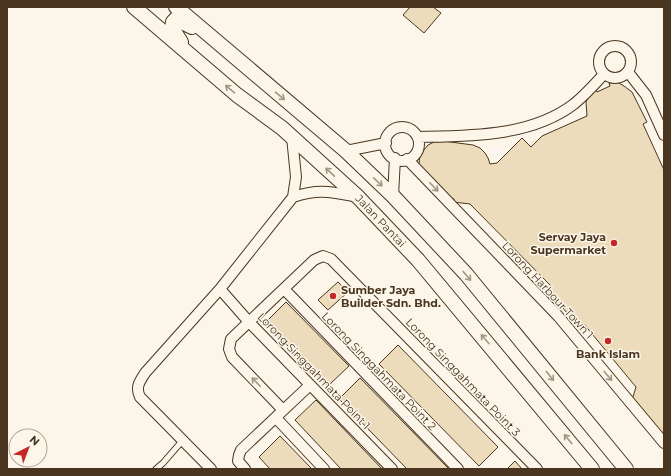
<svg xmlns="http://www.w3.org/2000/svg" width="671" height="476" font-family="Montserrat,sans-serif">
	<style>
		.building { fill: #ecdcbc; stroke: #4a3520 }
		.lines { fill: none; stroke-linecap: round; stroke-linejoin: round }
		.lane-casing { stroke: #4a3520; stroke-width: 7 }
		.street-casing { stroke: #4a3520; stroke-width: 12 }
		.secondary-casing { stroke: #4a3520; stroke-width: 16 }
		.lane { stroke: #fbf6e9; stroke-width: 5 }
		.street { stroke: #fbf6e9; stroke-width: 10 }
		.secondary { stroke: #fbf6e9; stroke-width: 14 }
		.oneway { stroke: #a29684 }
		.poi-dot { fill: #c62828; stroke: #fbf6e9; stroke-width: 1.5 }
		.labels { text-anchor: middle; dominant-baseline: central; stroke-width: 3; stroke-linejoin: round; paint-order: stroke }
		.street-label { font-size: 11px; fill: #4a3520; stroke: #fbf6e9 }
		.poi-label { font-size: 11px; font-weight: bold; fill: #4a3520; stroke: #fbf6e9; text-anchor: end }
	</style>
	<rect width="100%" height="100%" fill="#fbf6e9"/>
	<path class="building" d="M410,7H433L441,13L424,33L403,15Z
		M609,83H619L624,86L632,92L647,122L643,124L664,170V437L632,400L636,387L583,323L579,327L562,307L545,291L551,286L470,204L453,202L454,199L447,196L421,169L419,163L420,155L428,145L434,142L443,141L473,145L480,148L485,153L488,158L490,164L497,163L522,138L531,147L542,136L587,116L586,102L588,98L596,89L597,92L610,86Z
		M338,282L348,292L328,310L318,300Z
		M286,302L349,366L328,386L265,323Z
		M398,345L498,447L479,466L379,364Z
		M360,378L449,469H407L339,399Z
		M316,400L382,469H341L295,420Z
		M280,436L312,469H270L259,457Z
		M515,461L522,469H507Z"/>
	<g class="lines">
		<defs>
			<path id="lane" d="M156,469L163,463L183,440"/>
			<path id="street" d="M599 62a16 16 0 1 1 32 0a16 16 0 1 1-32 0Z
				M628,72L646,95L664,135
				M385 144a17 17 0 1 1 34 0a17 17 0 1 1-34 0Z
				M418,137C469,136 531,137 574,104C585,95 595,84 604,74
				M346,151L386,143
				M407,159L558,316L664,443
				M393,196L395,158
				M293,197C319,188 332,192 358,197
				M220,289L249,322L392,469
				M284,289L458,469
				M283,410L232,357L229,349L231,339L314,260L323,256L331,259L537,469
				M276,418L324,469
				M211,469L140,397C135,387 140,381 145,373L220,289L293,197L296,177L292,137
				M245,469L238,461L239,455L241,450L310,385"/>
			<g id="secondary">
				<path id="s1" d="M134,7L237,95L282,128L358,197L418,260L592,469"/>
				<path d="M176,7L346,151L393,196L466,274L626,469"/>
				<path d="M181,42L172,28L173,22L176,19L192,27"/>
			</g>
		</defs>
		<use href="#lane" class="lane-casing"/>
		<use href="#street" class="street-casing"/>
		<use href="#secondary" class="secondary-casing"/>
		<use href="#lane" class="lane"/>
		<use href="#street" class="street"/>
		<use href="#secondary" class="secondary"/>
	</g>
	<defs><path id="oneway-shaft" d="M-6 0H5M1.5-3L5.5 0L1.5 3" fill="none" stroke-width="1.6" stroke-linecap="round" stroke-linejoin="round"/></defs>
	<g class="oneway">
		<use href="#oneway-shaft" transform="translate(230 89) rotate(-140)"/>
		<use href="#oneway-shaft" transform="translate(280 96) rotate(40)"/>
		<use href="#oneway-shaft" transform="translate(330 172) rotate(-137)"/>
		<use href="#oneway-shaft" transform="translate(378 182) rotate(44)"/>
		<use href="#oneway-shaft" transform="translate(434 187) rotate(46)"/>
		<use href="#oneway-shaft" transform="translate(467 276) rotate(50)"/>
		<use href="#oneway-shaft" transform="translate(485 339) rotate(-130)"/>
		<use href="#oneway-shaft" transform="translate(550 376) rotate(51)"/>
		<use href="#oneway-shaft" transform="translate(608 376) rotate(50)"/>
		<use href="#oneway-shaft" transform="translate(256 382) rotate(-134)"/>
		<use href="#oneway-shaft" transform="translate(568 439) rotate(-130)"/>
	</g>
	<g class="poi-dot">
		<circle cx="614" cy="243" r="4"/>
		<circle cx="333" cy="296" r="4"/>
		<circle cx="608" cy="341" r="4"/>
	</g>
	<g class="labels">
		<g class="street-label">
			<text stroke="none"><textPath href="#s1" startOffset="327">Jalan Pantai</textPath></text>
			<text transform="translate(548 290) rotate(47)">Lorong Harbour Town 1</text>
			<text transform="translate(314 371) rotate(46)">Lorong Singgahmata Point 1</text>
			<text transform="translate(379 371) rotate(46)">Lorong Singgahmata Point 2</text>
			<text transform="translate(463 377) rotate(46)">Lorong Singgahmata Point 3</text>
		</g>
		<g class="poi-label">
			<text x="606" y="237">Servay Jaya<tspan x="606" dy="13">Supermarket</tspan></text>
			<text x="341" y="290" text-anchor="start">Sumber Jaya<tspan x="341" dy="13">Builder Sdn. Bhd.</tspan></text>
			<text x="608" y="354" text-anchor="middle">Bank Islam</text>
		</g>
	</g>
	<rect width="671" height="476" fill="none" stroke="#4a3520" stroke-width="16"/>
	<g transform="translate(28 448) rotate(42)"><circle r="19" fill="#fbf6e9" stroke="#b4a999"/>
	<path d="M0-3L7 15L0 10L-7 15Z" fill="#c62828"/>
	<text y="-6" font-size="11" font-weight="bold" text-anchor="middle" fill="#4a3520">N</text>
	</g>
</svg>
